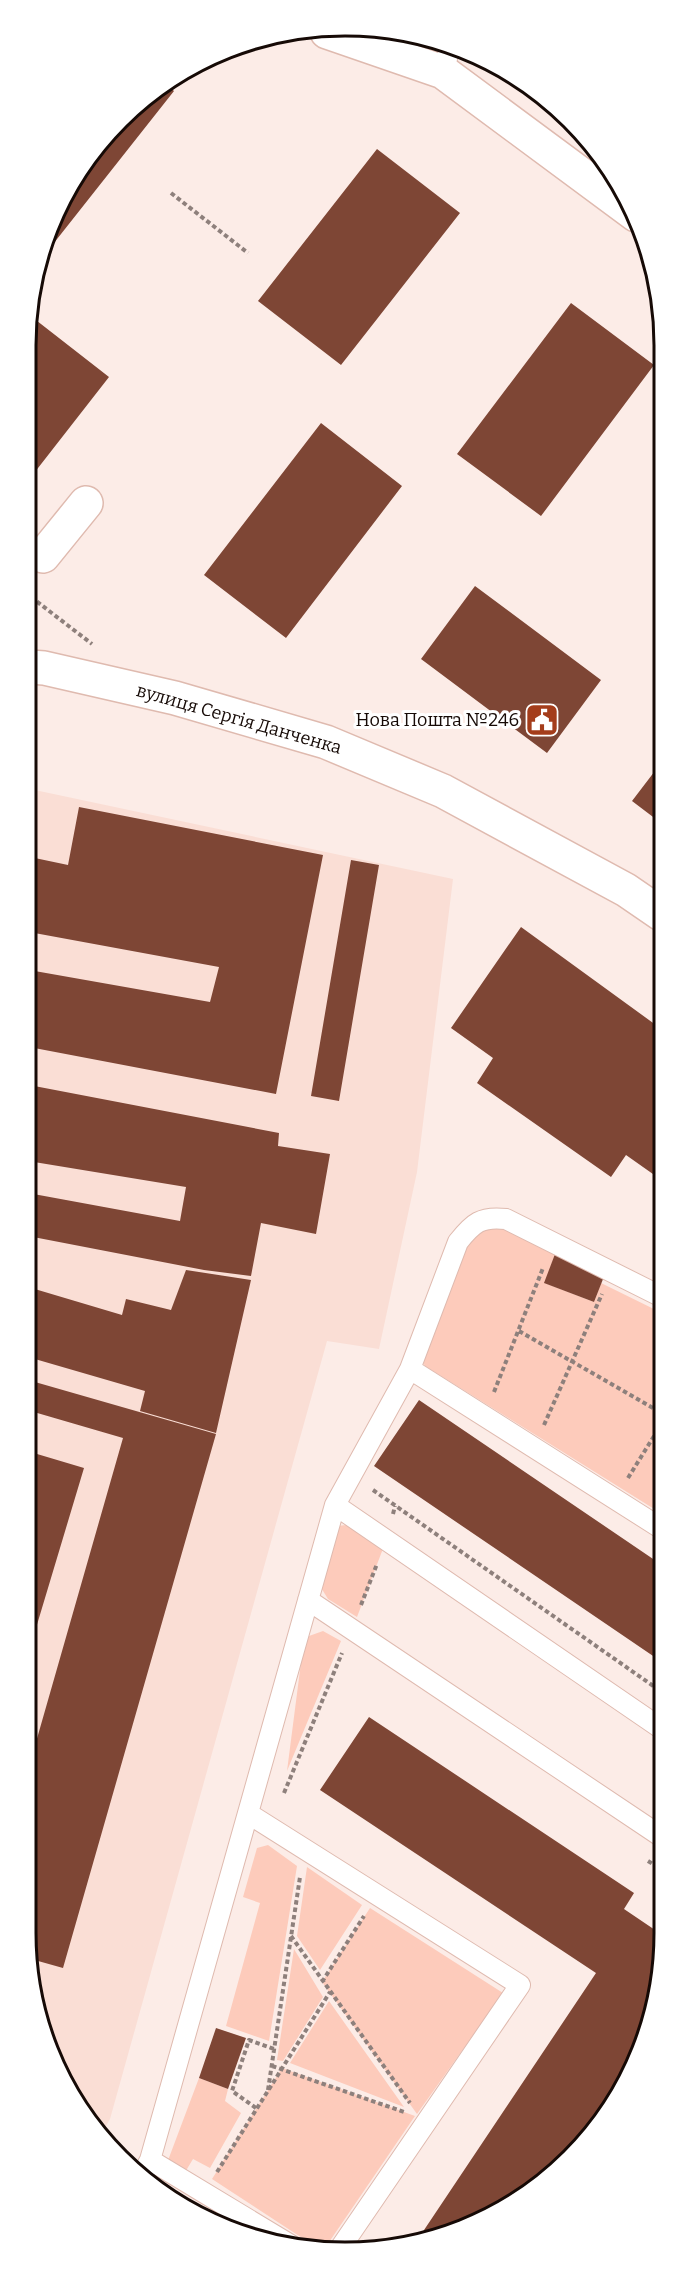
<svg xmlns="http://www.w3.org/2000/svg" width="690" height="2278" font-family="Bitter,serif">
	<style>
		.built { fill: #faded5 }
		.green { fill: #fdcbbb }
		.building { fill: #7e4635 }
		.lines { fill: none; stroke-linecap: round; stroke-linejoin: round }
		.service-casing { stroke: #dfbaaf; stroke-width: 22 }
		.minor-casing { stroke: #dfbaaf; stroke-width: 36 }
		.path { stroke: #8e807c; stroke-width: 4; stroke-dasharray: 4.5 3; stroke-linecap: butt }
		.service { stroke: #fff; stroke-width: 20 }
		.minor { stroke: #fff; stroke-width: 33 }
		.labels { text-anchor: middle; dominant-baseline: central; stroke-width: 6; stroke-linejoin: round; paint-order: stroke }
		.street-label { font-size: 18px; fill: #160a06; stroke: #fff }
		.poi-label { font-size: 18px; fill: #160a06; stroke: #fff; text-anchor: end }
		.rim { fill: none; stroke: #160a06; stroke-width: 3 }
	</style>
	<rect width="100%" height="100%" fill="#fcece7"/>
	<path class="built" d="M30,789L453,879L417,1172L379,1349L327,1341L110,2119L100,2136L50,2055L26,1933Z"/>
	<path class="green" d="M504,1226L555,1254L545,1283L594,1302L601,1283L660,1312L659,1512L425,1366L420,1357L463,1245L476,1231Z
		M347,1525L384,1546L357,1617L328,1599L320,1586L336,1526Z
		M323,1631L341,1641L287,1771L303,1647L309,1636Z
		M268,1845L297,1866L269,2041L226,2026L260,1903L243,1897L257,1848Z
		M307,1867L362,1905L320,1970L297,1936Z
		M370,1908L503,1993L417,2114L322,1982Z
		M294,1949L323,1997L283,2061L277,2060Z
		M329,2001L404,2107L290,2063Z
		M282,2068L415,2116L325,2248L319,2249L212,2179Z
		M199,2078L228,2089L225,2101L241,2113L210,2168L193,2159L184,2174L167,2163Z"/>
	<path class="building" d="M164,83L174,91L46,253L45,251L80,167Z
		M377,149L460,213L341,365L258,301Z
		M571,303L654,365L541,516L457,454Z
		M32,317L109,377L31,477Z
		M321,423L402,486L286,638L204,575Z
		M475,586L601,680L547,753L421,659Z
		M661,763V823L632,801Z
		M79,807L323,855L276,1094L29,1047V970L210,1002L219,967L29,932L30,857L68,865Z
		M351,860L379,865L339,1101L311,1096Z
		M521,927L660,1028V1179L626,1155L611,1177L477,1083L493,1058L451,1028Z
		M29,1085L279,1133L278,1146L330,1154L316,1234L261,1223L251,1276L204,1270L28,1236V1193L180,1221L186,1187L28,1161Z
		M555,1254L605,1274L594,1302L544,1283Z
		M186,1270L251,1280L216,1433L140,1411L145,1391L28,1357V1287L122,1315L126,1299L171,1310Z
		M28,1380L216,1434L63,1968L31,1959L26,1933V1777L123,1438L27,1410Z
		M419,1400L659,1563V1660L374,1466Z
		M27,1451L84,1468L27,1658Z
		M369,1717L634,1893L624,1909L658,1932V1996L628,2069L575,2148L539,2187L428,2242H416L596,1973L320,1790Z
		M216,2028L246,2038L228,2089L199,2078Z"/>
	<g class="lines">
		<defs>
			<path id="service" d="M443,72L450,48
				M410,1369L659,1527
				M335,1505L659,1727
				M308,1600L659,1835
				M249,1814L520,1985L341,2247
				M150,2160L294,2247
				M143,2173L150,2160L335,1505L410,1369L458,1242C473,1223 481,1216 506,1219L660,1296"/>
			<path id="minor" d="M327,32L443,72L636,215
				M43,556L86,503
				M30,667L44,668L175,698L326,742L443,791L626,890L661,914"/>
		</defs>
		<use href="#service" class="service-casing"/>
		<use href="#minor" class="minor-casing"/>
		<path class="path" d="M171,193L248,253
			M31,597L92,644
			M519,1331L660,1412
			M494,1392L543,1268
			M544,1425L602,1294
			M628,1478L659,1428
			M373,1490L659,1690
			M393,1514L395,1506
			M361,1605L377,1564
			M284,1793L342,1653
			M648,1861L659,1868
			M291,1936L410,2103
			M322,1982L364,1916
			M272,2066L404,2112
			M268,2090L300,1877
			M256,2108L232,2091L249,2040L274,2049
			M217,2172L330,1992"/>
		<use href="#service" class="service"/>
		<use href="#minor" class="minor"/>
	</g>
	<defs>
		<symbol id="civic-square" viewBox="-11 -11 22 22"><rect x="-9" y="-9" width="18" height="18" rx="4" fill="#a43d1b" stroke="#fff"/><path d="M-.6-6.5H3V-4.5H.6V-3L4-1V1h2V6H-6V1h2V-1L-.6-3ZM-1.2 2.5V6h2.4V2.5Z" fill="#fff"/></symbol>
	</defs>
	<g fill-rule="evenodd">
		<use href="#civic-square" x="523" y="701" width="38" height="38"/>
	</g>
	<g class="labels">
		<g class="street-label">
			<text transform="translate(239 719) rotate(16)">вулиця Сергія Данченка</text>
		</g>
		<g class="poi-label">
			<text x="519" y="720">Нова Пошта №246</text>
		</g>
	</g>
	<path d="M0 0H690V2278H0ZM345 36H345A309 309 0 0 1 654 345V1933A309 309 0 0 1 345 2242H345A309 309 0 0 1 36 1933V345A309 309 0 0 1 345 36Z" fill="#fff" fill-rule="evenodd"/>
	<path class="rim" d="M345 36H345A309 309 0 0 1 654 345V1933A309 309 0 0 1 345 2242H345A309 309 0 0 1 36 1933V345A309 309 0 0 1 345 36Z"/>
</svg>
